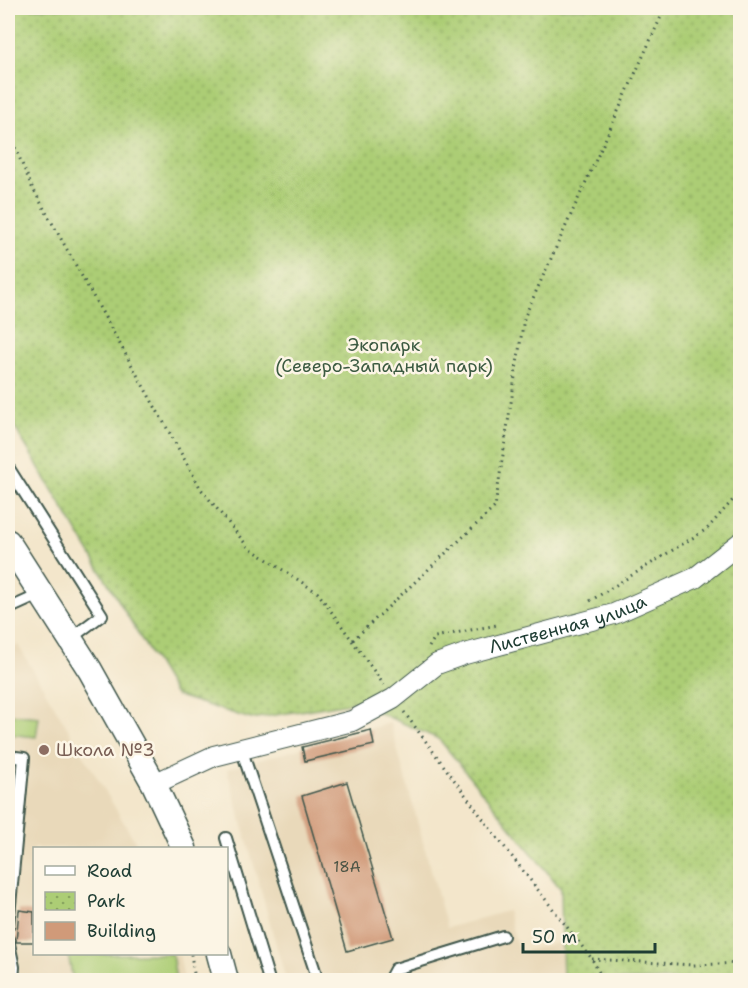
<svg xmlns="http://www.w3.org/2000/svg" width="748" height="988" font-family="'Shantell Sans',sans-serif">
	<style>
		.built { fill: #e9d9ba }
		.park { fill: url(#park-dots); stroke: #668554; stroke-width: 1.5 }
		.pitch { fill: #accd75; stroke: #668554; stroke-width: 1.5 }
		.building { fill: #d09a79 }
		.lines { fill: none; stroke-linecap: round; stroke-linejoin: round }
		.service-casing { stroke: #3f564b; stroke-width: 14 }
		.minor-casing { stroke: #3f564b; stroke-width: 22 }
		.tertiary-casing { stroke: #3f564b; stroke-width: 27 }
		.path { stroke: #3f564b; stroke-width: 3; stroke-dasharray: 1.5 4.5; stroke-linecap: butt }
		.service { stroke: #fff; stroke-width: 10 }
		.minor { stroke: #fff; stroke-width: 20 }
		.tertiary { stroke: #fff; stroke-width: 24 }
		.education-dot { fill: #8d6e63; stroke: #fcf5e5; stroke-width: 2 }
		.labels { text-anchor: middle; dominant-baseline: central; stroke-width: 5; stroke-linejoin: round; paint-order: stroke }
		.number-label { font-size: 15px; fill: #4b5445 }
		.park-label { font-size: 18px; fill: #3b5a41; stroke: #fcf5e5 }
		.street-label { font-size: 18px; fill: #1f3d34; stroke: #fcf5e5 }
		.education-label { font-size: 18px; fill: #785e54; stroke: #fcf5e5; text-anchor: start }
	</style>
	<defs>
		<pattern id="park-dots" width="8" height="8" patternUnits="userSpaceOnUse" patternTransform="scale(1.5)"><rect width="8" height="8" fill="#accd75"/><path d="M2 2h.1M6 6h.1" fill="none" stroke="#8ba861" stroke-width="1.8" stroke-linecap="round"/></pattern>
	</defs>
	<rect width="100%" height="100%" fill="#fcf5e5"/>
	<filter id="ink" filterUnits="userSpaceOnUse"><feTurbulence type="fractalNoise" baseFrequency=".0167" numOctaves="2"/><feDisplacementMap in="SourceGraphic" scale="12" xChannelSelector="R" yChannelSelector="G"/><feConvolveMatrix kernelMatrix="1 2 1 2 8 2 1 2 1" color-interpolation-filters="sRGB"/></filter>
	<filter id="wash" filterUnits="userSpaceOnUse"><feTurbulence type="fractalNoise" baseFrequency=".008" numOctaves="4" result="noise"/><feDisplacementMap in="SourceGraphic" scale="24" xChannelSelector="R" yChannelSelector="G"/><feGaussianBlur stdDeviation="1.35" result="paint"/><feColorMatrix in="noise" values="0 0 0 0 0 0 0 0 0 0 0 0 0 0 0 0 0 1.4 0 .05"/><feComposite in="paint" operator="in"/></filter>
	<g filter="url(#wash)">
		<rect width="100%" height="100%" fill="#f3e6cb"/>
		<path class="built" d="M18,645L139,848H34V954H179L184,980H8V652Z
			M390,723L447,928L507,911L519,953L571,939L582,980H286L227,769Z"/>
		<path class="park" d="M8,8H740V980H563L561,889L439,739L355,702L251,719L175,695L8,416Z"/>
		<path class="pitch" d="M8,714L39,717L36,737L8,734Z
			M68,954H172L176,980H73Z"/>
		<g id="blocks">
			<path class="building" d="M371,730L374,745L305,761L302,747Z
				M347,782L393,938L347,951L302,796Z
				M19,910L34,912V942H16Z"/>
		</g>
	</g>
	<g filter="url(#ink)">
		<use href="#blocks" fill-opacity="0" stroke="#3f564b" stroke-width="1.5"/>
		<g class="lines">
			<defs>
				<path id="service" d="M8,467L102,615L70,639
					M8,609L41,594
					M241,748L318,980
					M8,756L24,758L8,926
					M226,838L269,980
					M8,939L14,967L13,980
					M389,980L395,969L503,936"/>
				<g id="minor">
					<path id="s1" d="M154,784L214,756L352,721L393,699L437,664L465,654L614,614L695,578L740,543"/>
				</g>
				<path id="tertiary" d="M8,542L90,670L154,784L184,848
					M219,954L226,980"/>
			</defs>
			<use href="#service" class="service-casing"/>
			<use href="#minor" class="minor-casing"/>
			<use href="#tertiary" class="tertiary-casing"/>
			<path class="path" d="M8,131L32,187L201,489L248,547L318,593L384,685
				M590,601L707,529L740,492
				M353,640L495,507L524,318L665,8
				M429,647L435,637L497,625
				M404,712L492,831L592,959L603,980
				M191,954L195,980
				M592,959L693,965L740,963
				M500,980L527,973"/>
			<use href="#service" class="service"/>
			<use href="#minor" class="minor"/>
			<use href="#tertiary" class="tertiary"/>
		</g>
	</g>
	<circle class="education-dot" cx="44" cy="750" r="6"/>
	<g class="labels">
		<g class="number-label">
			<text x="347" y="867">18А</text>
		</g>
		<g class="park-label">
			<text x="384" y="345">Экопарк<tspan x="384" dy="21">(Северо-Западный парк)</tspan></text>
		</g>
		<g class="street-label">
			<text stroke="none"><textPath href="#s1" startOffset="448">Лиственная улица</textPath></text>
		</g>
		<g class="education-label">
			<text x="56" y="750">Школа №3</text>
		</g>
	</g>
	<rect width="748" height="988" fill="none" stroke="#fcf5e5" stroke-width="30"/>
	<rect x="33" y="847" width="195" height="108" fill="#fcf5e5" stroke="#a4ab9e" stroke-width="1.5"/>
	<rect x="45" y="866" width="30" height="9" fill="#ffffff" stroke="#a4ab9e" stroke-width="1.5"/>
	<text x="87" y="877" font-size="18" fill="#1f3d34">Road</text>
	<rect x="45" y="892" width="30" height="18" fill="url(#park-dots)" stroke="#a4ab9e" stroke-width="1.5"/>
	<text x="87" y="907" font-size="18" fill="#1f3d34">Park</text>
	<rect x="45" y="922" width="30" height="18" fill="#d09a79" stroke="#a4ab9e" stroke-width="1.5"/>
	<text x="87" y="937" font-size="18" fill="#1f3d34">Building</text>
	<path d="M523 943v9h132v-9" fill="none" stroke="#1f3d34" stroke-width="3"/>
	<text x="532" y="943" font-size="18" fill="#1f3d34" stroke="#fcf5e5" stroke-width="4.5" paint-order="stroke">50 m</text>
</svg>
